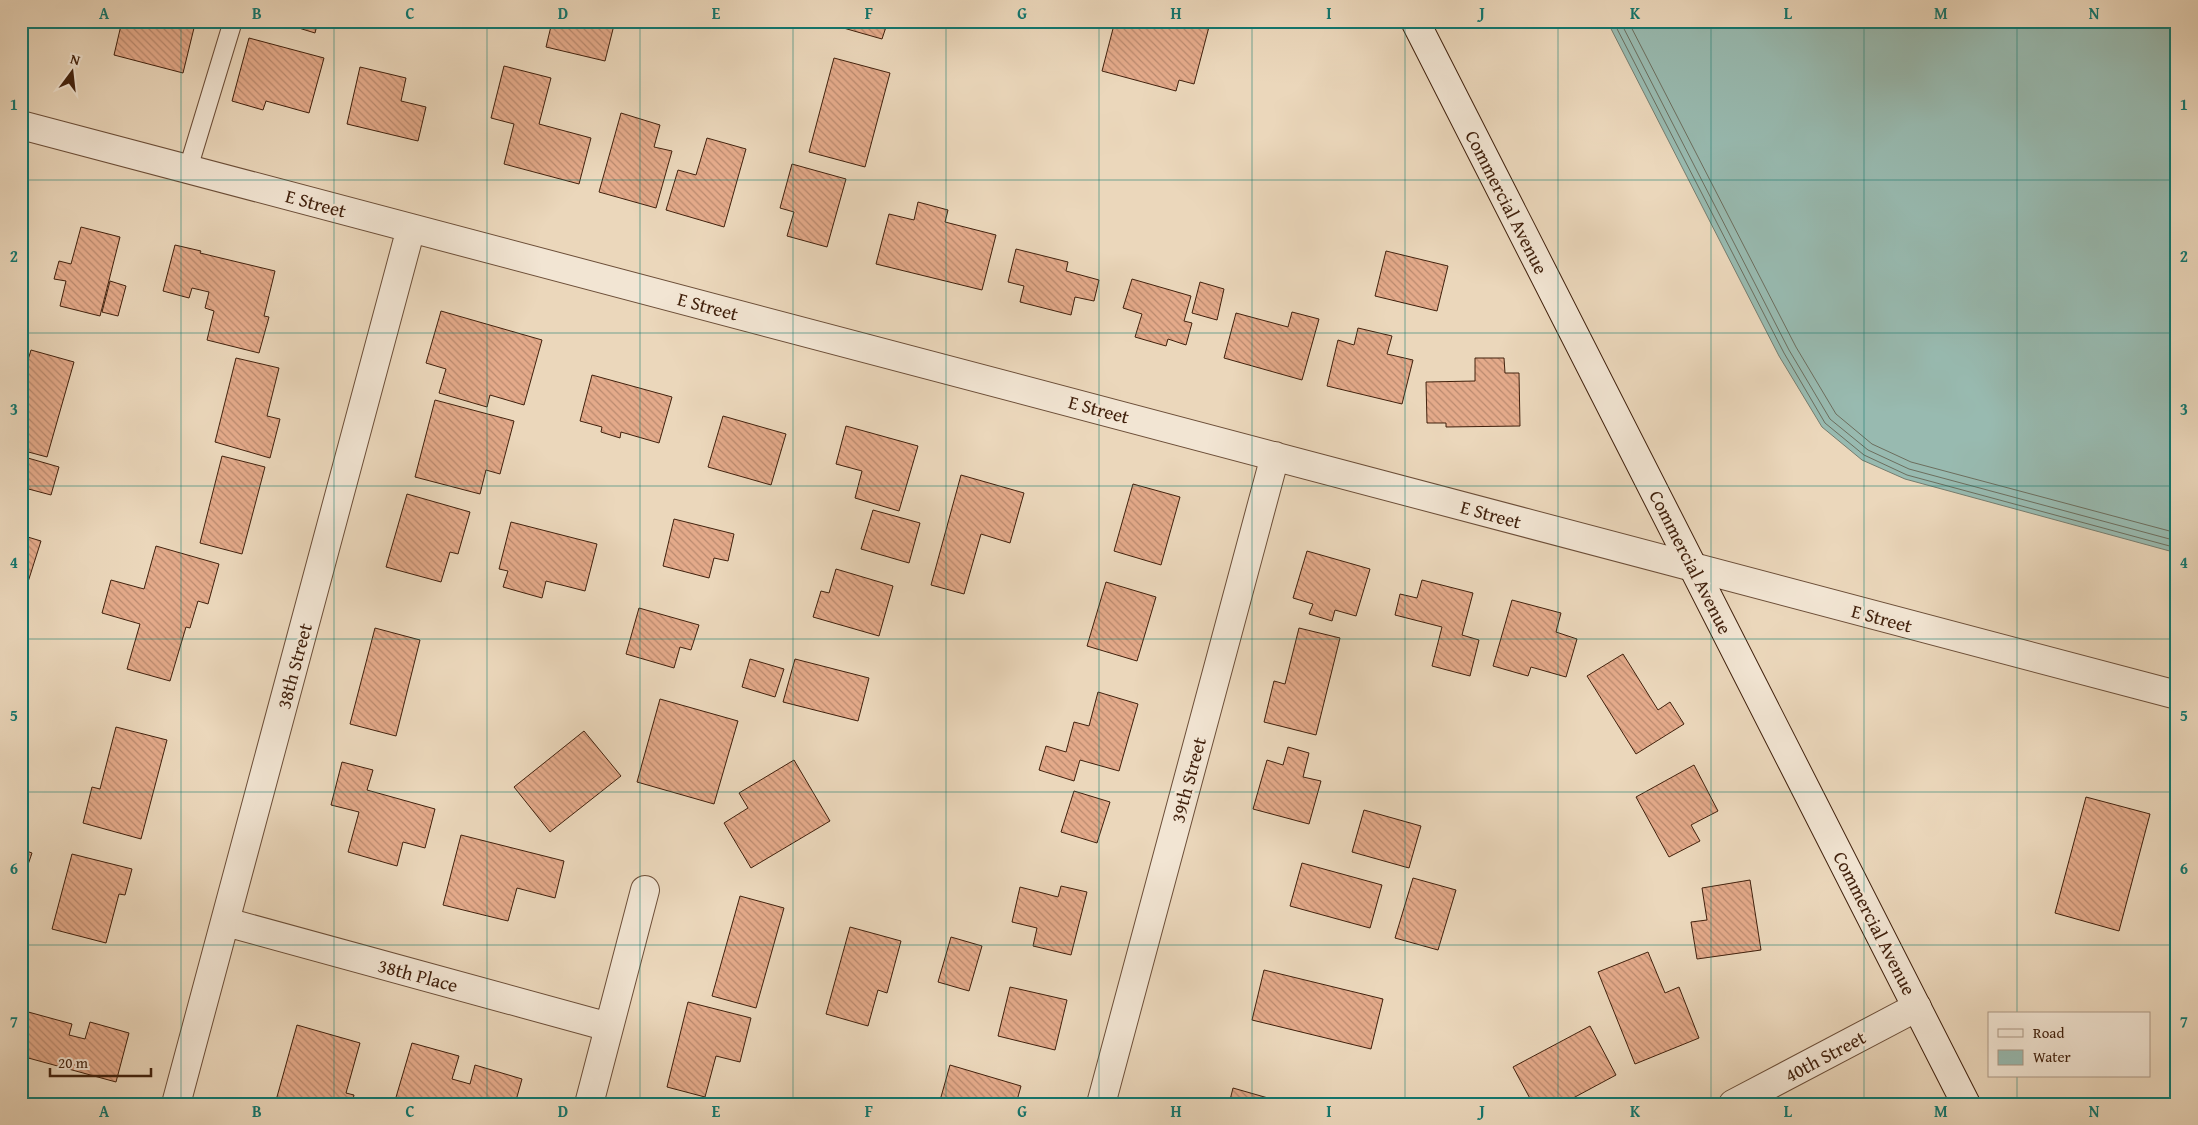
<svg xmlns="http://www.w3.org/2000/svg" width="2198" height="1125" font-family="'Gentium Book Plus',serif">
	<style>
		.water { fill: #98bab0; stroke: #757d6f }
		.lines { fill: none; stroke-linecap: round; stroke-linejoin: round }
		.shore { stroke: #6c6e5e; stroke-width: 1 }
		.building { fill: url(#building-back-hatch); stroke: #41210d }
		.lane-casing { stroke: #6c4e38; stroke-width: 20 }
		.street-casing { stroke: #6c4e38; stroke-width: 30 }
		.secondary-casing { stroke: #41210d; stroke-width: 30 }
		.lane { stroke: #f2e5d3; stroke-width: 18 }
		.street { stroke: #f2e5d3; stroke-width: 28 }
		.secondary { stroke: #f2e5d3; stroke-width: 28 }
		.grid { fill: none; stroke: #0f766e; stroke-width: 1; stroke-opacity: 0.55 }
		.labels { text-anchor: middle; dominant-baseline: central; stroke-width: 5; stroke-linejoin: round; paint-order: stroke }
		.street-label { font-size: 19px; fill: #41210d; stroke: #f2e5d3 }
		.neatline { fill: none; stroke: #0f766e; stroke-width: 2 }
		.grid-label { font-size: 16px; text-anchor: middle; font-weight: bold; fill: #0f766e }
	</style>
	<defs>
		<pattern id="building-back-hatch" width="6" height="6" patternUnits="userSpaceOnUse" patternTransform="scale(1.25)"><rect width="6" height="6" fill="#e4aa8a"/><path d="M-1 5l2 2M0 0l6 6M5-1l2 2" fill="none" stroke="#ba8a6f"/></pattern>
	</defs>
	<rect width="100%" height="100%" fill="#ebd7bb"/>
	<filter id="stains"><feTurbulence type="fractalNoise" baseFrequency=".004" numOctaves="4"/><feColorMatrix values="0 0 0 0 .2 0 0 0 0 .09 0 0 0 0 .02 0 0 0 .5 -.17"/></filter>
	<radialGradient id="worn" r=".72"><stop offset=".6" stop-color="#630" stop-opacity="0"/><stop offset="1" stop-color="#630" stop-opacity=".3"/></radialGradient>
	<path class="water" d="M1607,21H2177V553L1905,479L1862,460L1822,427L1779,356Z"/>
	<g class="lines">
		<path class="shore" d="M1613,21L1784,353L1825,423L1864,455L1907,475L2177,548
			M1620,21L1789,350L1830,419L1868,450L1909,469L2177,541
			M1628,21L1796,347L1836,414L1872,444L1911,462L2177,533"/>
	</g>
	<path class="building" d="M122,21H167L194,28L183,73L114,55Z
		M276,21H318L315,33Z
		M547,21H615L605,61L546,47L552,22Z
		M819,21H888L882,39Z
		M1115,21L1210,23L1194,84L1179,80L1176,91L1102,71Z
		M249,38L324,58L309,113L266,101L263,110L232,101Z
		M834,58L890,73L865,167L809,152Z
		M504,66L551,78L539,124L591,138L579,184L504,164L514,124L491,118Z
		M360,67L406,78L401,101L426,107L418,141L347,124Z
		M621,113L660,125L654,147L672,151L656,208L599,192Z
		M707,138L746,149L724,227L666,210L678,170L696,175Z
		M792,164L846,179L827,247L787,236L794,212L780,208Z
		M918,202L948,210L945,222L996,235L982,290L876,264L889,214L914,220Z
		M81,227L120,237L100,316L60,306L66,281L54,279L59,261L71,264Z
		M175,245L201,251L200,253L275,271L264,316L269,317L259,353L207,340L214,311L205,308L209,292L192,288L189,298L163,291Z
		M1016,249L1068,262L1066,271L1099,280L1094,301L1075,297L1071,315L1020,302L1024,286L1008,282Z
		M1386,251L1448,266L1437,311L1375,296Z
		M1132,279L1191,296L1184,321L1192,323L1186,345L1168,339L1166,346L1135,337L1142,314L1123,308Z
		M110,281L126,286L118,316L102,312Z
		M1200,282L1224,289L1217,320L1192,313Z
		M441,311L542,340L524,405L490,395L487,407L439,393L446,369L426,363Z
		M1292,312L1319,319L1302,380L1224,358L1236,313L1288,327Z
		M1358,328L1392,336L1387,354L1413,360L1402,404L1327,386L1338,340L1354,345Z
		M31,350L74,362L47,457L21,450V383Z
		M236,358L279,368L267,416L280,419L270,458L215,442Z
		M1475,358H1504L1505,373H1519L1520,426L1446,427V423H1427L1426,382L1475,381Z
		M592,375L672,397L659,443L621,432L620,438L601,432L602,427L580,421Z
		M435,400L514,421L500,474L486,470L480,494L415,477Z
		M723,416L786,434L771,485L708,467Z
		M846,426L918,446L899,511L855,498L862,471L836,464Z
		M21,456L59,467L51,495L21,487Z
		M222,456L265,467L242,554L200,543Z
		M961,475L1024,493L1010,543L981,534L964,594L931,585Z
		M1133,484L1180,497L1161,565L1114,551Z
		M407,494L470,512L458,554L450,552L441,582L386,567Z
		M873,510L920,523L909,563L861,549Z
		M674,519L734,534L728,561L714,558L709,578L663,566Z
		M511,522L597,544L585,591L546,581L542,598L503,587L508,571L499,569Z
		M21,535L41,541L21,604Z
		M156,546L219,564L208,604L198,601L190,628L186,627L170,681L127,669L140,624L102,613L111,580L144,589Z
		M1307,551L1370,569L1356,616L1335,610L1332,621L1309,614L1313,604L1293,598Z
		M836,569L893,586L879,636L813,617L821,591L829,593Z
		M1422,580L1473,593L1462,635L1479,640L1470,676L1432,666L1442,627L1395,615L1400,594L1417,598Z
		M1106,582L1156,597L1137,661L1087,646Z
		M1512,600L1561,613L1556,632L1577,639L1566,677L1531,667L1528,676L1493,666Z
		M639,608L699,625L691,650L680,647L674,668L626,654Z
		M375,628L420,640L396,736L350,724Z
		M1299,628L1340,638L1316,735L1264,722L1274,681L1285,684Z
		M1623,654L1658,710L1670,702L1684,724L1636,754L1587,676Z
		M750,659L784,669L775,697L742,687Z
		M795,659L869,678L858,721L783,702Z
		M1098,692L1138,704L1119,771L1080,760L1074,781L1039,770L1046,746L1066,752L1074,722L1089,726Z
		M660,699L738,721L714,804L637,782Z
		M116,727L167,740L141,839L83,823L92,787L100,789Z
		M584,731L621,776L550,832L514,787Z
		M1288,747L1309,753L1303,777L1321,781L1309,824L1253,809L1267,760L1283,765Z
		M794,760L830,821L751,868L724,823L748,808L739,793Z
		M342,762L373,770L367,790L435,809L425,848L403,842L397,866L348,852L359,812L331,805Z
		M1694,765L1718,811L1691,825L1700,841L1669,857L1636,797Z
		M1074,791L1110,802L1097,843L1061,832Z
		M2086,797L2150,814L2119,931L2055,913Z
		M1364,810L1421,826L1409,868L1352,852Z
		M461,835L564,861L555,898L517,888L508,921L443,905Z
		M21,849L32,853L21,885Z
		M72,854L132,869L125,895L119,894L106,943L52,929Z
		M1302,863L1382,885L1370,928L1290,906Z
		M1413,878L1456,890L1438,950L1395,938Z
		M1750,880L1761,950L1697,959L1691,922L1707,920L1702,888Z
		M1061,886L1087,892L1071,955L1033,946L1037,928L1012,922L1020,887L1058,897Z
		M740,896L784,908L756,1008L712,996Z
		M850,927L901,941L887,993L878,990L868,1026L826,1014Z
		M951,937L982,946L969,991L938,982Z
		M1648,952L1665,993L1679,987L1699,1038L1635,1064L1598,972Z
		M1264,970L1383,999L1371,1049L1252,1020Z
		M1010,987L1067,1000L1055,1050L998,1036Z
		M688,1002L751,1018L740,1062L716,1056L705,1097L667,1087Z
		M21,1010L72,1024L69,1035L85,1039L90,1022L129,1033L116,1082L21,1056Z
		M297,1025L360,1043L346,1093L354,1095L352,1104H275Z
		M1590,1026L1616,1075L1562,1104H1533L1513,1067Z
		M412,1043L459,1056L452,1079L470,1084L475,1065L522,1079L515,1104H394Z
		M950,1065L1021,1086L1016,1104H939Z
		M1233,1088L1289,1104H1229Z"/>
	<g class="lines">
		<defs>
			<path id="lane" d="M188,169L233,21"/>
			<path id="street" d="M21,125L2177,695
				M226,922L609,1027
				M176,1104L411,228
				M589,1104L645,890
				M1101,1104L1275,456
				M1733,1104L1917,1007"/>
			<path id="secondary" d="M1415,21L1966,1104"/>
		</defs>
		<use href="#lane" class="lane-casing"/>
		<use href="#street" class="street-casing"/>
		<use href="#secondary" class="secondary-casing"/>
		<use href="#lane" class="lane"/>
		<use href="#street" class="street"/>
		<use href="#secondary" class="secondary"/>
	</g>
	<path class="grid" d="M181,21V1104M334,21V1104M487,21V1104M640,21V1104M793,21V1104M946,21V1104M1099,21V1104M1252,21V1104M1405,21V1104M1558,21V1104M1711,21V1104M1864,21V1104M2017,21V1014M21,180H2177M21,333H2177M21,486H2177M21,639H2177M21,792H2177M21,945H2177M2017,1076V1104"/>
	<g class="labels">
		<g class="street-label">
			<text transform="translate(1507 202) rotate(63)">Commercial Avenue</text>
			<text transform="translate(316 203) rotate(15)">E Street</text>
			<text transform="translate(708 306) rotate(15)">E Street</text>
			<text transform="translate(1099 409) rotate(15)">E Street</text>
			<text transform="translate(1491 514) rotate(15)">E Street</text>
			<text transform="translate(1691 562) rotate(63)">Commercial Avenue</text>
			<text transform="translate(1882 618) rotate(15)">E Street</text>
			<text transform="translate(294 666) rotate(-75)">38th Street</text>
			<text transform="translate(1188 780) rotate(-75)">39th Street</text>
			<text transform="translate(1875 923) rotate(63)">Commercial Avenue</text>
			<text transform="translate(418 975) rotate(15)">38th Place</text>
			<text transform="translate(1825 1056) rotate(-28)">40th Street</text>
		</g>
	</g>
	<rect width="2198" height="1125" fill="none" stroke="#ebd7bb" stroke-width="55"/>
	<rect x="1988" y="1012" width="162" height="65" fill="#f2e5d3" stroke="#ab9784"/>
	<rect x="1998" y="1029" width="25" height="8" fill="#f2e5d3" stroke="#ab9784"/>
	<text x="2033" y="1038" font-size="15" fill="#41210d">Road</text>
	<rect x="1998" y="1050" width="25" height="15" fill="#98bab0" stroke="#ab9784"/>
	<text x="2033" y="1062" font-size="15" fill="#41210d">Water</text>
	<g transform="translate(72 72) rotate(15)" stroke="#f2e5d3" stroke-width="4" paint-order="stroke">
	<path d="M0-4L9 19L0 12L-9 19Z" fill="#41210d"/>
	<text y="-8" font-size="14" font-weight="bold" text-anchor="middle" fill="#41210d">N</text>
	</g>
	<path d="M50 1068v8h101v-8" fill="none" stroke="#41210d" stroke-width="2.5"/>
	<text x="58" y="1068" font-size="15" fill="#41210d" stroke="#f2e5d3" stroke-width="4" paint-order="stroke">20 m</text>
	<rect x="28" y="28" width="2142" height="1070" class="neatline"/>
	<g class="grid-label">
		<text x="104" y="19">A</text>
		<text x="257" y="19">B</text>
		<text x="410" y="19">C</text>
		<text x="563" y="19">D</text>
		<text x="716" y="19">E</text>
		<text x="869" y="19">F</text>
		<text x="1022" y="19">G</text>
		<text x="1176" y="19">H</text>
		<text x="1329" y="19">I</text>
		<text x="1482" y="19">J</text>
		<text x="1635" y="19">K</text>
		<text x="1788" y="19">L</text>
		<text x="1941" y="19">M</text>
		<text x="2094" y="19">N</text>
		<text x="14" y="110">1</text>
		<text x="2184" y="110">1</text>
		<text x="14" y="262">2</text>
		<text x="2184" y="262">2</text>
		<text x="14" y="415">3</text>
		<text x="2184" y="415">3</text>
		<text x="14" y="568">4</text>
		<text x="2184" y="568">4</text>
		<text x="14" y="721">5</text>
		<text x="2184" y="721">5</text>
		<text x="14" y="874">6</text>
		<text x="2184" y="874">6</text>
		<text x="14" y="1027">7</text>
		<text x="2184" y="1027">7</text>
		<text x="104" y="1117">A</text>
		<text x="257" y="1117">B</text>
		<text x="410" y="1117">C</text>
		<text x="563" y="1117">D</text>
		<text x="716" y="1117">E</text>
		<text x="869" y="1117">F</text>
		<text x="1022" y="1117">G</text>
		<text x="1176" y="1117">H</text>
		<text x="1329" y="1117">I</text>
		<text x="1482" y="1117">J</text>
		<text x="1635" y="1117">K</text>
		<text x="1788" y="1117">L</text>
		<text x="1941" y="1117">M</text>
		<text x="2094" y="1117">N</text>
	</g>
	<rect width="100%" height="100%" filter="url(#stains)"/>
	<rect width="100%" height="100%" fill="url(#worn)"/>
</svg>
